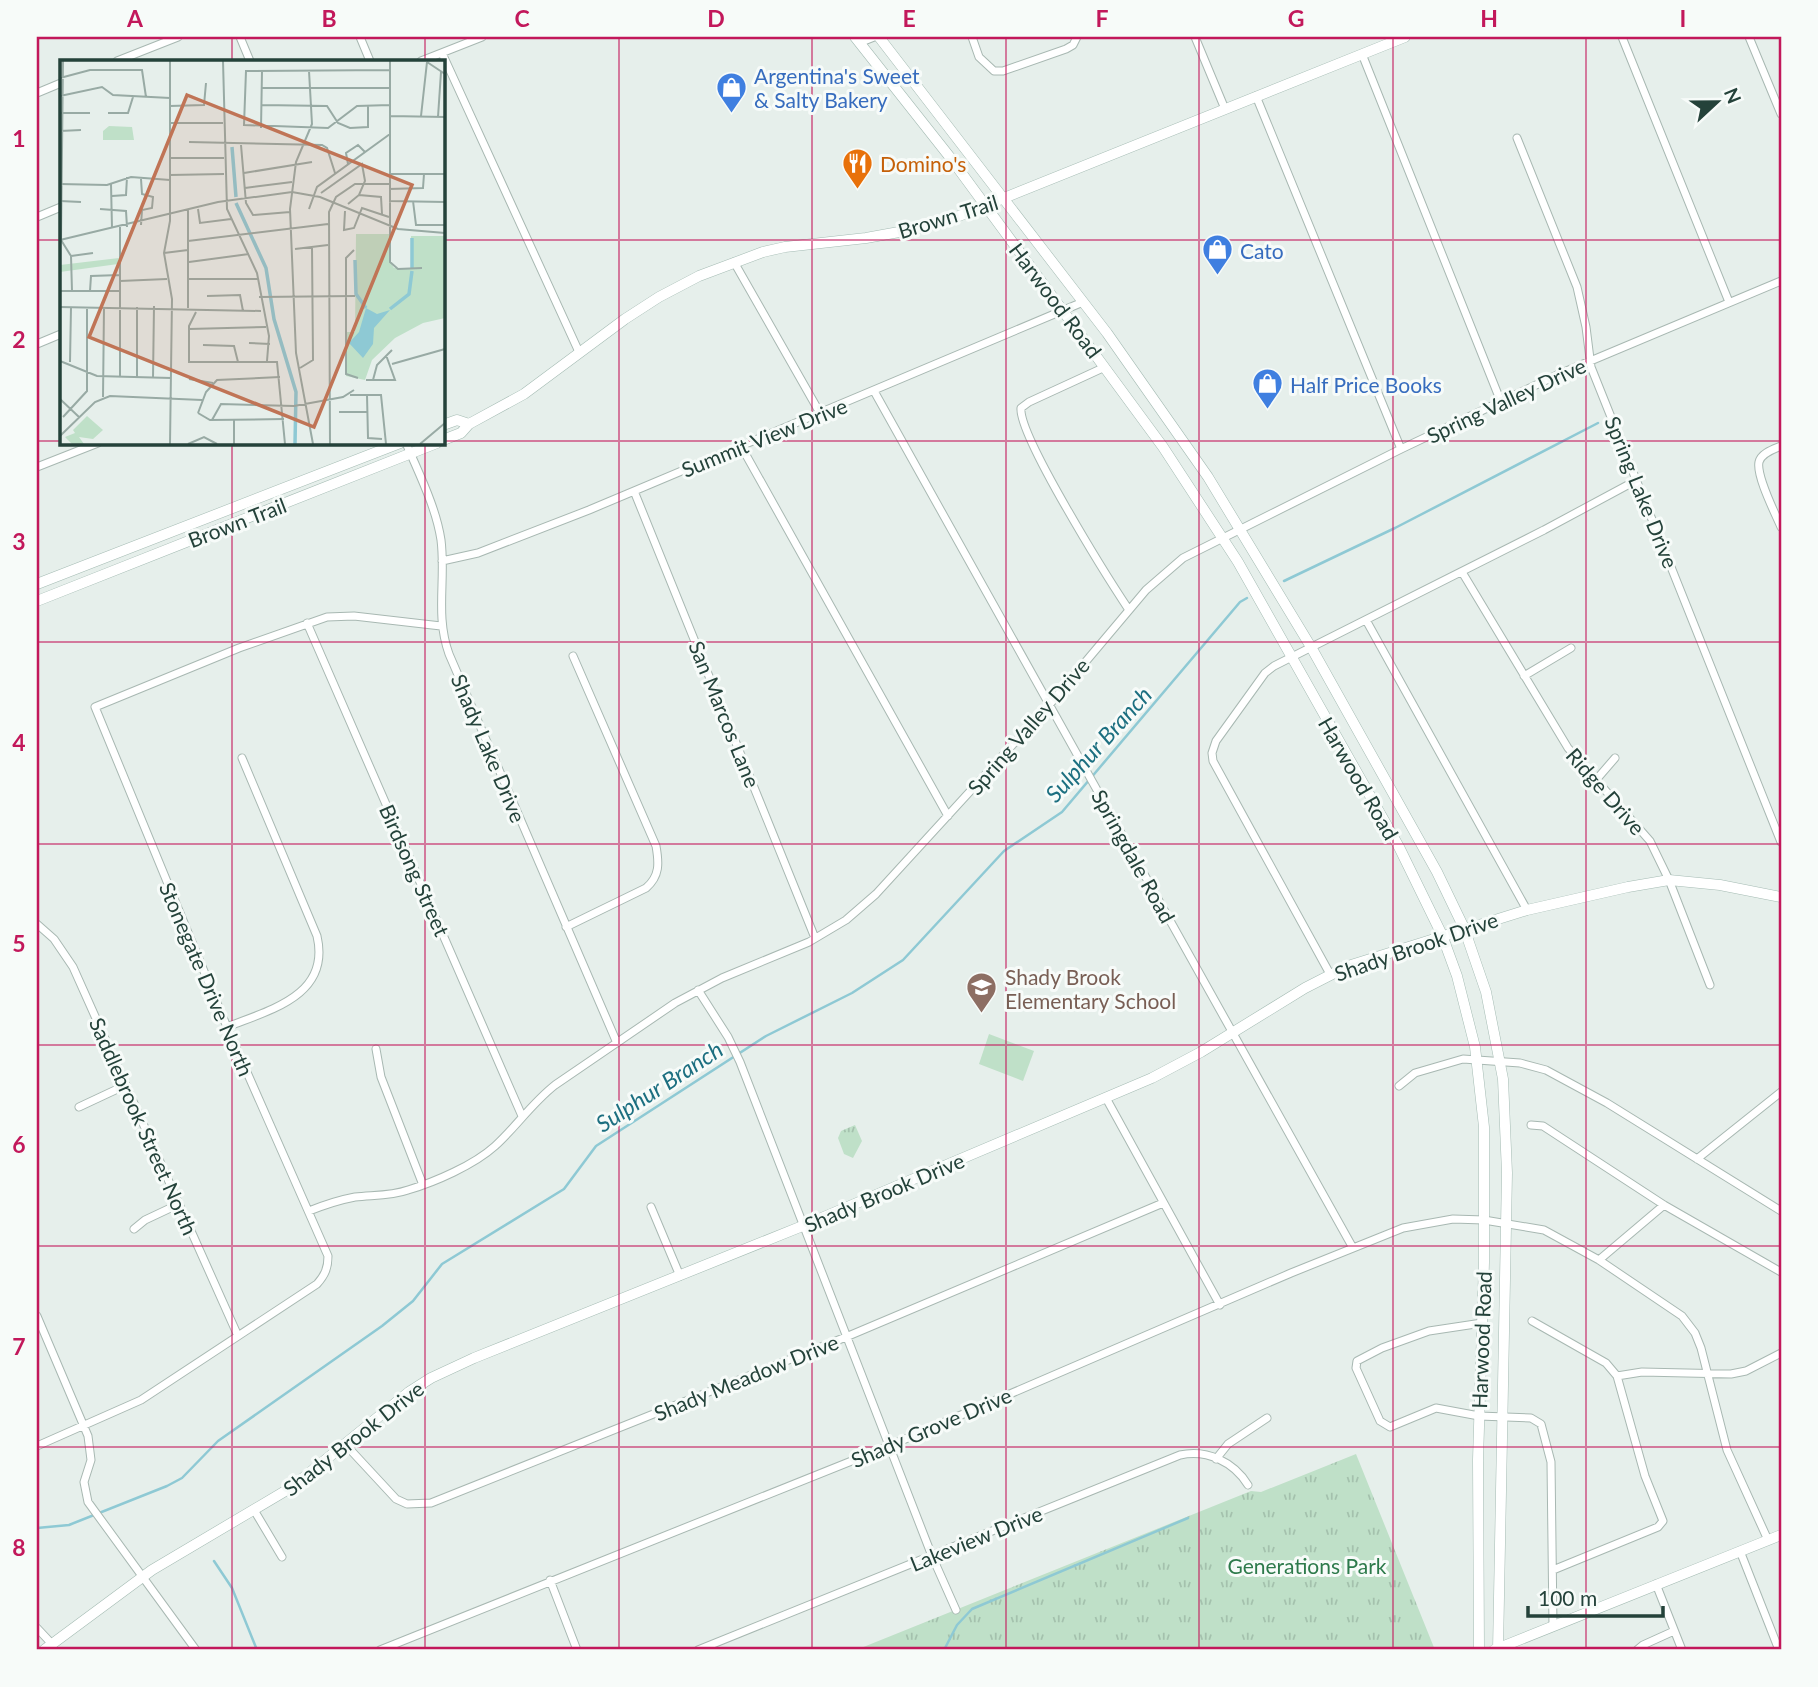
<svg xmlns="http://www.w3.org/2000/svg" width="1818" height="1687" font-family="Lato,sans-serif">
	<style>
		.grass { fill: url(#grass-tufts) }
		.pitch { fill: #bfe0c8 }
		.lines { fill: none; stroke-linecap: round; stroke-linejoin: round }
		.stream { stroke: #8ec9d4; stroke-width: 2.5 }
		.street-casing { stroke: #a8b8b2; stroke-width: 9 }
		.secondary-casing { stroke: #a4bbb3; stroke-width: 11 }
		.street { stroke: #fff; stroke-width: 7 }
		.secondary { stroke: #fff; stroke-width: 10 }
		.grid { fill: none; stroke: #c2185b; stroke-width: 2; stroke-opacity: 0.55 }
		.labels { text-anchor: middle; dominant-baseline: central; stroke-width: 6; stroke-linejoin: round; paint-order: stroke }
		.shop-label { font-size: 21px; fill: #366cbe; stroke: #f7fbf9; text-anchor: start }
		.food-label { font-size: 21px; fill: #c56008; stroke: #f7fbf9; text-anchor: start }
		.street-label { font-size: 21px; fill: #24423a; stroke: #f7fbf9 }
		.education-label { font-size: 21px; fill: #785e54; stroke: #f7fbf9; text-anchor: start }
		.park-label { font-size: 21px; fill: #2d7a4b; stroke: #f7fbf9 }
		.water-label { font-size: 23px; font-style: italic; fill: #1c6f80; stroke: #f7fbf9 }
		.inset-river { fill: none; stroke: #8ec9d4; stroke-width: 3.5 }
		.inset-road { fill: none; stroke: #98aaa4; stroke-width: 2 }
		.view { fill: #c07456; fill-opacity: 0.15; stroke: #c07456; stroke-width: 3.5 }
		.inset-edge { fill: none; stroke: #24423a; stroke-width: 3.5 }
		.neatline { fill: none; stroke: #c2185b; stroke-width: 2.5 }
		.grid-label { font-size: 23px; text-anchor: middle; font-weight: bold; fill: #c2185b }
	</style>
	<defs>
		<pattern id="grass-tufts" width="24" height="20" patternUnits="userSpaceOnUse" patternTransform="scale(1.75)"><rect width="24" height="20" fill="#bfe0c8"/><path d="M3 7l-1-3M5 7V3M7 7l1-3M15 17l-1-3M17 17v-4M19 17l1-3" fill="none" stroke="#a4c1ad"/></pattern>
	</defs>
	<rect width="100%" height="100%" fill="#e6efeb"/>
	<path class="grass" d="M855,1125L862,1141L853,1158L844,1154L838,1138L841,1131Z
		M1356,1454L1435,1650H856L1251,1491L1261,1492Z"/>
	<path class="pitch" d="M989,1034L1034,1051L1023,1081L979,1064Z"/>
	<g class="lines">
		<path class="stream" d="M1284,581L1395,528L1598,423
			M37,1528L69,1525L167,1486L182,1478L218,1441L382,1326L413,1301L442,1264L564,1189L596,1146L766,1036L852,993L903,960L1004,851L1062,812L1240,602L1247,598
			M214,1561L232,1588L257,1650
			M944,1650L957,1625L972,1609L1188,1518"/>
		<defs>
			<path id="street" d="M240,37L250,61
				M360,37L370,61
				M972,37L979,57L994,71H1003L1066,49L1073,45L1077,37
				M1195,37L1225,109
				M1622,37L1729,302
				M1749,37L1781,114
				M859,43L874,37
				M442,53L579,352
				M1362,54L1501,402
				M117,61L178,37
				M421,61L482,37
				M37,93L61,83
				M1256,96L1401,449
				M1517,138L1577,287L1586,327L1591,367L1781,842
				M37,217L61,207
				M734,262L820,413
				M37,344L61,334
				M1105,367L1029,402L1021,408C1018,435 1109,580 1129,610
				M874,391L1353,1248
				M406,443C419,474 436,507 441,540C446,580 435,615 449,654L617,1043
				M741,446L948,816
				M1781,446C1774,449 1761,453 1759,462C1756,476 1775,513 1781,527
				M37,467L98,443
				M634,491L815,938
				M442,561L478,553L589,510L1083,302
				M1462,572L1568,748L1650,841L1669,880L1710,985
				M1366,620L1527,910
				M307,623L522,1116
				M1524,676L1571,648
				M1596,780L1615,758
				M37,924L54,939L73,967L238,1336
				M566,927L646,888C660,876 659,863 656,846L573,656
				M1330,974L1213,761L1212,753L1216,741L1265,673L1274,666L1544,530L1637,480
				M698,990L728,1037L740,1062L932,1556L956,1610
				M227,1027C269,1010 331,996 317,936L242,758
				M376,1049L381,1077L423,1185
				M1399,1086L1415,1073L1463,1059L1520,1063L1546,1070L1607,1103L1781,1211
				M1106,1098L1220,1305
				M79,1107L126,1085
				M1531,1125L1543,1126L1664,1205L1781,1272
				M1697,1159L1781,1092
				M651,1207L680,1276
				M309,1211C324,1205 339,1200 355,1197C374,1195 391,1196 408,1190C435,1182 474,1165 495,1146C516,1127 532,1103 555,1085L675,1003L722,978L809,942L846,920L876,894L1050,704L1146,590L1183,558L1401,449L1557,375L1781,281
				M134,1229L145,1220L179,1204
				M1599,1260L1664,1205
				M37,1316L88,1436L91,1460L84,1482L88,1502L196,1650
				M1532,1321L1606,1363L1617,1376L1642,1372L1731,1374L1746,1371L1781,1353
				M1482,1323L1429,1331L1382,1348L1357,1361L1356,1368L1380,1421L1390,1427L1436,1408L1479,1416L1531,1418L1541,1424L1551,1462L1553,1626
				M345,1444L396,1499L407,1504L431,1503L846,1337L1163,1203
				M37,1446L141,1400L317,1284C325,1275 328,1268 328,1256L227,1027L95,707L239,648L327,617L354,616L441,626
				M1216,1459L1228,1444L1267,1418
				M254,1510L282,1557
				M1740,1551L1779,1650
				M1553,1570L1658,1527L1663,1521L1645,1476L1617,1376
				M550,1580L577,1650
				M1656,1584L1682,1650
				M37,1628L52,1644
				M380,1650L889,1446L1291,1273L1403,1228L1453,1219L1484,1220L1544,1230L1599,1260L1682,1316L1695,1333L1701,1348L1727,1450L1768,1540
				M698,1650L1180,1455C1207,1449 1234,1462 1248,1485
				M1637,1650L1643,1645L1674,1631"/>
			<path id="secondary" d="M855,37L949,156L1163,447L1238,562L1399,847L1442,935L1457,976L1475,1047L1484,1127V1262L1478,1460L1479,1650
				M879,37L1107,333L1208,477L1311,647L1437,872L1464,928L1486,992L1503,1079L1507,1173L1498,1650
				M443,425L457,420L469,424
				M443,440L461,433L469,424L524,394L625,319L659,297L699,276L763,252L785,247L866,238L921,228L959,216L1405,37
				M37,584L400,443
				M37,601L437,443
				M44,1650L152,1570L292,1487L409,1392L431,1378L474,1358L805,1225L1152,1078L1201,1052L1305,988L1348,966L1527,910L1628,887L1669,880L1720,885L1781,897
				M1494,1650L1781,1535"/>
		</defs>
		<use href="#street" class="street-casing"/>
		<use href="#secondary" class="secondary-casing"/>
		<use href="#street" class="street"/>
		<use href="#secondary" class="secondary"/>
	</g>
	<path class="grid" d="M232,37V61M425,37V61M619,37V1650M812,37V1650M1006,37V1650M1199,37V1650M1393,37V1650M1586,37V1650M37,240H61M443,240H1781M37,441H61M443,441H1781M232,443V1650M425,443V1650M37,642H1781M37,844H1781M37,1045H1781M37,1246H1781M37,1447H1781"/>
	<defs>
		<symbol id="shop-pin" viewBox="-11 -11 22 30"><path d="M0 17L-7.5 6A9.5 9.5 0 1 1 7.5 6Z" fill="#3f7fe0" stroke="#f7fbf9"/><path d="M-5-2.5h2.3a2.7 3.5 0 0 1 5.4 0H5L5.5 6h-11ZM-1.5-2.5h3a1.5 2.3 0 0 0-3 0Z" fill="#fff"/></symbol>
		<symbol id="restaurant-pin" viewBox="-11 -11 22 30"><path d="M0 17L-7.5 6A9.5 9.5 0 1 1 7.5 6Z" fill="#e8710a" stroke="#f7fbf9"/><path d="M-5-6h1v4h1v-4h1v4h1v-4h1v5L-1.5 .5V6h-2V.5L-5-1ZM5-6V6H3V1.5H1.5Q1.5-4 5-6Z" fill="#fff"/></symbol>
		<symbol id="school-pin" viewBox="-11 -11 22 30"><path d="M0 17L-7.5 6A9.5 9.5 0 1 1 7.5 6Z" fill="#8d6e63" stroke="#f7fbf9"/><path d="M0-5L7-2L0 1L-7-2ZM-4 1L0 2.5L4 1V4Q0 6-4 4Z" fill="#fff"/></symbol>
	</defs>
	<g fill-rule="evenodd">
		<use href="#shop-pin" x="714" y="70" width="35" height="47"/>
		<use href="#restaurant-pin" x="840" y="146" width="35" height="47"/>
		<use href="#shop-pin" x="1200" y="232" width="35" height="47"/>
		<use href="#shop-pin" x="1250" y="366" width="35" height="47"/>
		<use href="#school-pin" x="964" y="970" width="35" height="47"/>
	</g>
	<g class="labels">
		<g class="shop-label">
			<text x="754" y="75">Argentina's Sweet<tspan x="754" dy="24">&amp; Salty Bakery</tspan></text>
			<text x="1240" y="250">Cato</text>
			<text x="1290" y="384">Half Price Books</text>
		</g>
		<g class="food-label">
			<text x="880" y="163">Domino's</text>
		</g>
		<g class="street-label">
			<text transform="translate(948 216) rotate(-17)">Brown Trail</text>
			<text transform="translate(1056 300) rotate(53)">Harwood Road</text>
			<text transform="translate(1506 400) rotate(-25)">Spring Valley Drive</text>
			<text transform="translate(764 437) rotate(-22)">Summit View Drive</text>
			<text transform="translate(1642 492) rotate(68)">Spring Lake Drive</text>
			<text transform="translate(237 522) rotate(-21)">Brown Trail</text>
			<text transform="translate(725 714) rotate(68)">San Marcos Lane</text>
			<text transform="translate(1028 726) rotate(-49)">Spring Valley Drive</text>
			<text transform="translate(489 748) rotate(67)">Shady Lake Drive</text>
			<text transform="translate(1359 778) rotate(60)">Harwood Road</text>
			<text transform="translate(1606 791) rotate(49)">Ridge Drive</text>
			<text transform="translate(1134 856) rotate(61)">Springdale Road</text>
			<text transform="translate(415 870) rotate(66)">Birdsong Street</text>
			<text transform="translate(1416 946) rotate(-19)">Shady Brook Drive</text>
			<text transform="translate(207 979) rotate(67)">Stonegate Drive North</text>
			<text transform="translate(144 1126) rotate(66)">Saddlebrook Street North</text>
			<text transform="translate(884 1192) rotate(-23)">Shady Brook Drive</text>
			<text transform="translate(1481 1340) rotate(-88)">Harwood Road</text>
			<text transform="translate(746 1377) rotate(-22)">Shady Meadow Drive</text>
			<text transform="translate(931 1427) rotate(-23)">Shady Grove Drive</text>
			<text transform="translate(353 1438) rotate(-38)">Shady Brook Drive</text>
			<text transform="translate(976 1538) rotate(-22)">Lakeview Drive</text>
		</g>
		<g class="education-label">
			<text x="1005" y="976">Shady Brook<tspan x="1005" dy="24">Elementary School</tspan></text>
		</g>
		<g class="park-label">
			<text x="1307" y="1565">Generations Park</text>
		</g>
		<g class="water-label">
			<text transform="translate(1098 744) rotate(-48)">Sulphur Branch</text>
			<text transform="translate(659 1086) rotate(-33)">Sulphur Branch</text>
		</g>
	</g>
	<g transform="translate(60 60)">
		<rect width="385" height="385" fill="#e6efeb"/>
		<path d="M296,174H330V202L334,208L351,209V176H385V258L363,263L335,278L312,300L305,320L286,316L287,272H295ZM59,198L58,204L0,212V205Z" fill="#bfe0c8"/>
		<path d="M49,66L72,67L74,80H43V71ZM339,214L342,231L334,242L310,237V225ZM27,356L43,370L33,379L19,377L24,384H12L5,377L15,373L13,370Z" fill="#bfe0c8"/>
		<path d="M306,248L317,254L330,250L314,268L313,284L303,298L289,283L299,272Z" fill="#8ec9d4"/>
		<path class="inset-river" d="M172,87L176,137M176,143L206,208L214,259L236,332L235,384M295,200L296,234L306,248M352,208V178M330,249L349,234L352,211"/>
		<path class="inset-road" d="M3,1L1,180L11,196L12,231M110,1V161L104,193L112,239L110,384M163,1L167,149L197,213L209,276L207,301M330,1V202L338,209L362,208M367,2L385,14M330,10L186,11L184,65L268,68L297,46L330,45M249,11L252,64L236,102L230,149L236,293L253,384M0,18L30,10H82L86,37M202,28H330M0,36L42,27L53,35L110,38M202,45L267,46L278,63L290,68L308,67V45M110,46L144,45L146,23M1,53H30M48,53H68L73,37M330,56L385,57M361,56L367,2M378,57L381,12M109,63H163M201,68L202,11M0,71L21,70M129,82L262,85L267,88L275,113M181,85L186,143L193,155L230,152M110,98H164M288,104L286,93L298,85L305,92M184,113L252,102M329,114H385M110,115L164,114M0,124L47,125L71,117L110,120M51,124L52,168M185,128L232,122M329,129L363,128L364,114M261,133L302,104L305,121L299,135L288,144M299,135L321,137L322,154M52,136L66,135L67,117M0,141L21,142M329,141L385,142M353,141L356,165H385M40,149L66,151L67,167M128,149V248M138,149L140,163L171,159M249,149L257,127L330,74M285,151L284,170L294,168L302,148L329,157M60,165V317M81,165L82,150L92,148L93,137L82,134L81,119M0,180L158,142L232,132L260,137L338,169L385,173M128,181L268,164M235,189L268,185M294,190L286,198V314L298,318M104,193L128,190M11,196L33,193M129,202L189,194M129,219H198M60,221L107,219M0,231H60M30,231L31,216L60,215M147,236L180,235L183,251M199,237L295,236M0,247L201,251M77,247V318M136,252L129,266V302H217L225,384M129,269L206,267M189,283L210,284M143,285L174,286L178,302M0,301L37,316L111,318M10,302L11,247M332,304L385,289M240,308L253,300L252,187M93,318L94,246M129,319L153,323M306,320H335L326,295M313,320L317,305L332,290M290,335H321L326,384M307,335L308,378L322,379M43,337L44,247M0,339L19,357M279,352H308M138,353L146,332L157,320L220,317M138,353L150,360L224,359M3,357L27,331V247M152,360L161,344L234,346L283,337L294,330M0,376L35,342L50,336L142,340M128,384L144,377L157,384M174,384V360M270,384L269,152L276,137L295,124H329M360,384L385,363"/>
		<path class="view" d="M127,35L352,125L254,367L29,277Z"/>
		<rect width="385" height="385" class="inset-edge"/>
	</g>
	<rect width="1818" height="1687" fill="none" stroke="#f7fbf9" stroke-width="77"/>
	<g transform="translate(1717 102) rotate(68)" stroke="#f7fbf9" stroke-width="5" paint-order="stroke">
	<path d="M0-5L12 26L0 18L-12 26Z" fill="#24423a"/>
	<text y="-10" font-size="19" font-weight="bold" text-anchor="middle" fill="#24423a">N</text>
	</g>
	<path d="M1528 1606v10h135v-10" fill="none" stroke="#24423a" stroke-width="3.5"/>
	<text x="1538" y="1606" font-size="21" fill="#24423a" stroke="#f7fbf9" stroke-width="5" paint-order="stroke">100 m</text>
	<rect x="38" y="38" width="1742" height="1610" class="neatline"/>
	<g class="grid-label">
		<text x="135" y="27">A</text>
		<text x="329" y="27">B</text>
		<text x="522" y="27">C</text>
		<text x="716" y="27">D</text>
		<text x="909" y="27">E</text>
		<text x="1102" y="27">F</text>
		<text x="1296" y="27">G</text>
		<text x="1489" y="27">H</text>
		<text x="1683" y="27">I</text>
		<text x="19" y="147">1</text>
		<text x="19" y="348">2</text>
		<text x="19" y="550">3</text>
		<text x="19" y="751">4</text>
		<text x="19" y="952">5</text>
		<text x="19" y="1153">6</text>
		<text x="19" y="1355">7</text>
		<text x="19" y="1556">8</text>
	</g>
</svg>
